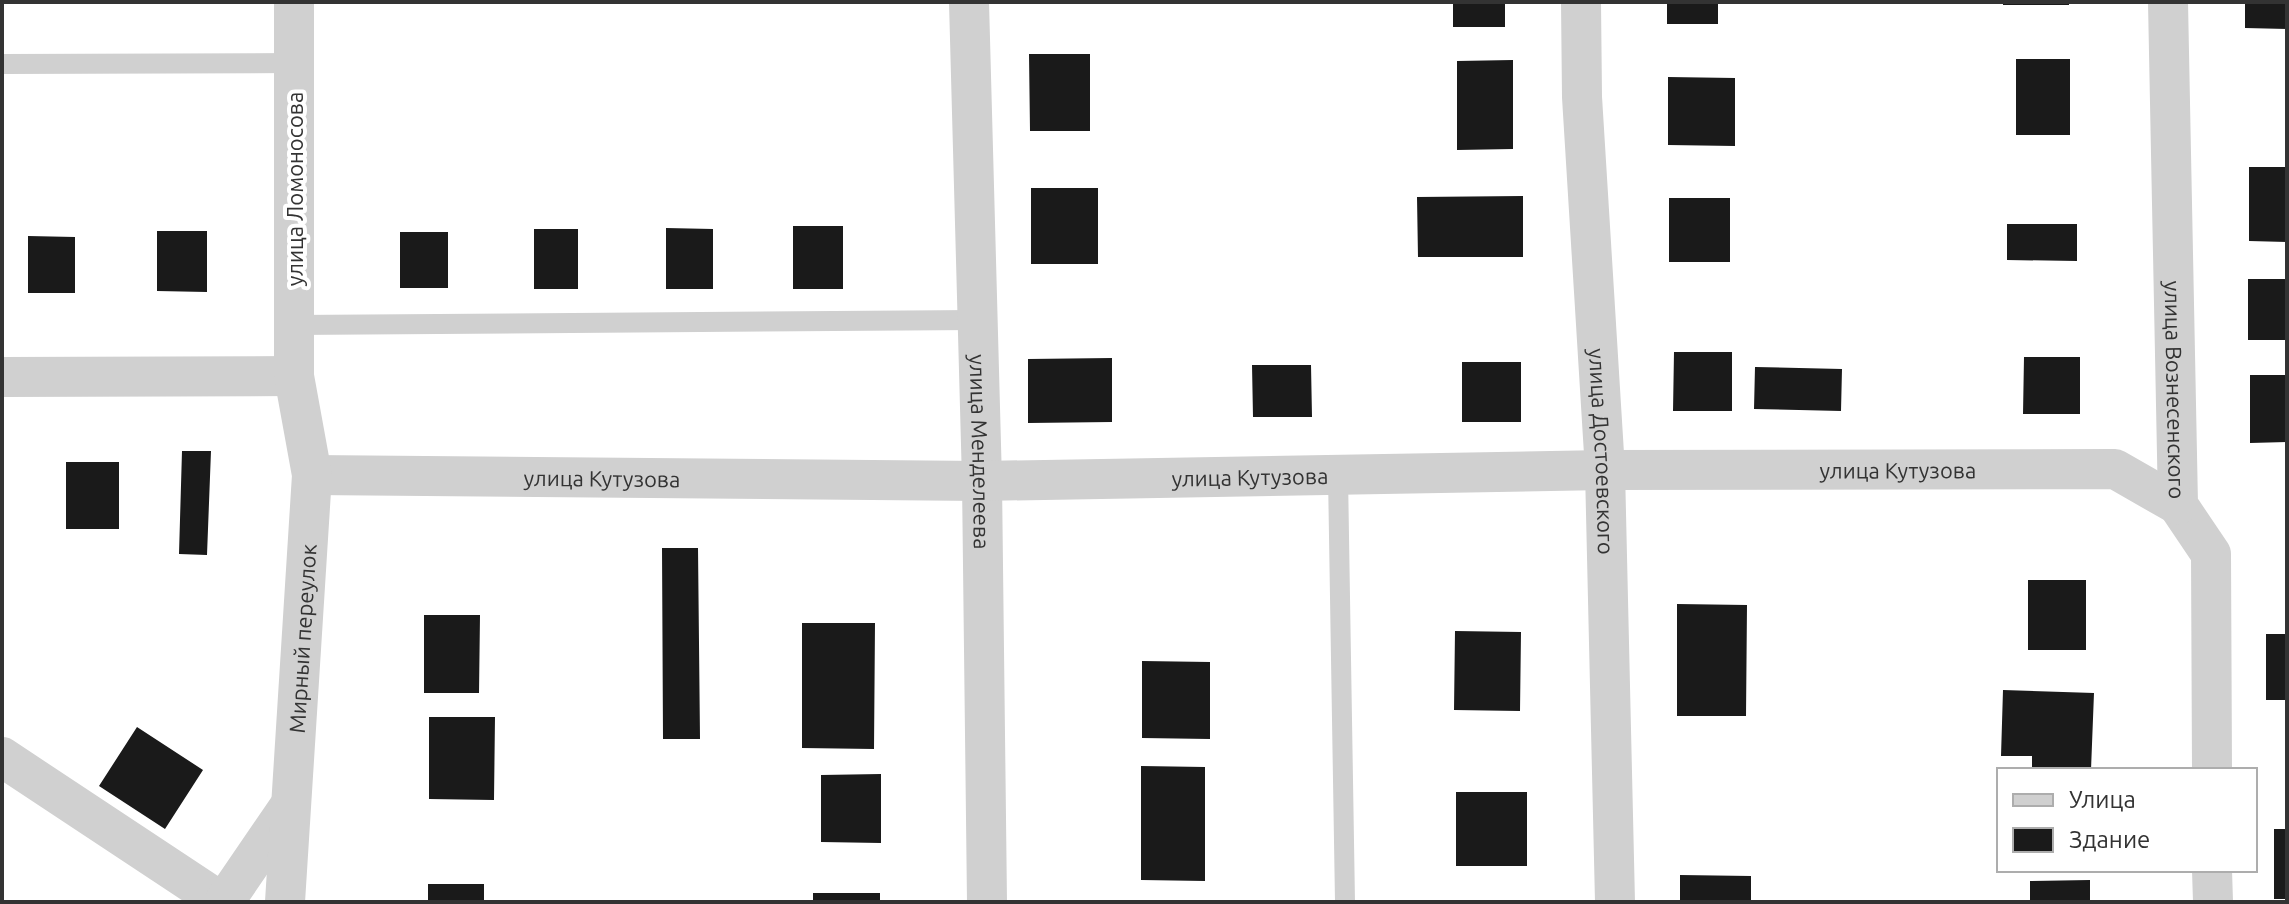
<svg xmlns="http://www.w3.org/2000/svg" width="2289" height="904" font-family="Ubuntu,sans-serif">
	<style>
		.building { fill: #1a1a1a }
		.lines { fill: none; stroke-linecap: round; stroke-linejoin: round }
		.lane { stroke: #d0d0d0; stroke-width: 20 }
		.street { stroke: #d0d0d0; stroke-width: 40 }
		.labels { text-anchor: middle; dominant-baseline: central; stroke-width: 8; stroke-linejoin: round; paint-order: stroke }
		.street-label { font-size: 22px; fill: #333; stroke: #fff }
	</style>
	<rect width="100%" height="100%" fill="#fff"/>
	<path class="building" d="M1453,2H1505V27H1453Z
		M1667,2H1718V24H1667Z
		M2003,2H2069V5H2003Z
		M2245,2H2287V29L2245,28Z
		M1029,54H1090V131H1030Z
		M2016,59H2070V135H2016Z
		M1513,60V149L1457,150V61Z
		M1668,77L1735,78V146L1668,145Z
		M2249,167H2287V242L2249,241Z
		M1031,188H1098V264H1031Z
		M1523,196V257H1418L1417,197Z
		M1669,198H1730V262H1669Z
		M2007,224H2077V261L2007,260Z
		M793,226H843V289H793Z
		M666,228L713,229V289H666Z
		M534,229H578V289H534Z
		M157,231H207V292L157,291Z
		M400,232H448V288H400Z
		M28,236L75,237V293H28Z
		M2248,279H2287V340H2248Z
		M1674,352H1732V411H1673Z
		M2024,357H2080V414H2023Z
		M1112,358V422L1028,423V359Z
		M1462,362H1521V422H1462Z
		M1252,365H1311L1312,417H1253Z
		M1755,367L1842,369L1841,411L1754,409Z
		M2250,375H2287V442L2250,443Z
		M182,451H211L207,555L179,554Z
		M66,462H119V529H66Z
		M662,548H698L700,739H663Z
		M2028,580H2086V650H2028Z
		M1677,604L1747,605L1746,716H1677Z
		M424,615H480L479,693H424Z
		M802,623H875L874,749L802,748Z
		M1455,631L1521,632L1520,711L1454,710Z
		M2266,634H2287V700H2266Z
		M1142,661L1210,662V739L1142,738Z
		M2003,690L2094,693L2091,770H2032V756H2001Z
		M429,717H495L494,800L429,799Z
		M137,727L203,770L165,829L99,786Z
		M1141,766L1205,767V881L1141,880Z
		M881,774V843L821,842V775Z
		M1456,792H1527V866H1456Z
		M2274,829H2287V899H2274Z
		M1680,875L1751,876V902H1680Z
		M2090,880V902H2030V881Z
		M428,884H484V902H428Z
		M813,893H880V902H813Z"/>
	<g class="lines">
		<path class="lane" d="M2,64L294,63
			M294,325L977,320
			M1338,475L1345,902"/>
		<g class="street">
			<path id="s1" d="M969,2L982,481L987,902"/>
			<path id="s2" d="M1581,2L1582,97L1605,470L1615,902"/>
			<path id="s3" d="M2168,2L2178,505L2211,554L2212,770"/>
			<path d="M2,377L294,376"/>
			<path id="s4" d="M312,475L982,481L1605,470L2115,469L2178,505"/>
			<path d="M2,757L221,902"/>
			<path d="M2212,870L2213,902"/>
			<path d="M224,902L289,807"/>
			<path id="s5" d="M285,902L312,475L294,376V2"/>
		</g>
	</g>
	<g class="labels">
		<g class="street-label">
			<text transform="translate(294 189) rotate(-90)">улица Ломоносова</text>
			<text stroke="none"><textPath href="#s3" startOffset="388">улица Вознесенского</textPath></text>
			<text stroke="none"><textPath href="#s1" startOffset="450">улица Менделеева</textPath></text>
			<text stroke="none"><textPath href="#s2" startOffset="450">улица Достоевского</textPath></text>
			<text stroke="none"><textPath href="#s4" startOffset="1586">улица Кутузова</textPath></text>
			<text stroke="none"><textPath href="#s4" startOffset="938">улица Кутузова</textPath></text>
			<text stroke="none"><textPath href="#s4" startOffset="290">улица Кутузова</textPath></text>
			<text stroke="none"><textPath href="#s5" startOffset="264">Мирный переулок</textPath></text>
		</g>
	</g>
	<rect width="2289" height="904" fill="none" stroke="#333333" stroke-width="8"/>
	<rect x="1997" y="768" width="260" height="104" fill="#ffffff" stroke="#adadad" stroke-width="2"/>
	<rect x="2013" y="794" width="40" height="12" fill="#d0d0d0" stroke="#adadad" stroke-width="2"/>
	<text x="2069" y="808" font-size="24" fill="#333333">Улица</text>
	<rect x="2013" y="828" width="40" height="24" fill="#1a1a1a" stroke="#adadad" stroke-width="2"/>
	<text x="2069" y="848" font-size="24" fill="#333333">Здание</text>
</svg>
